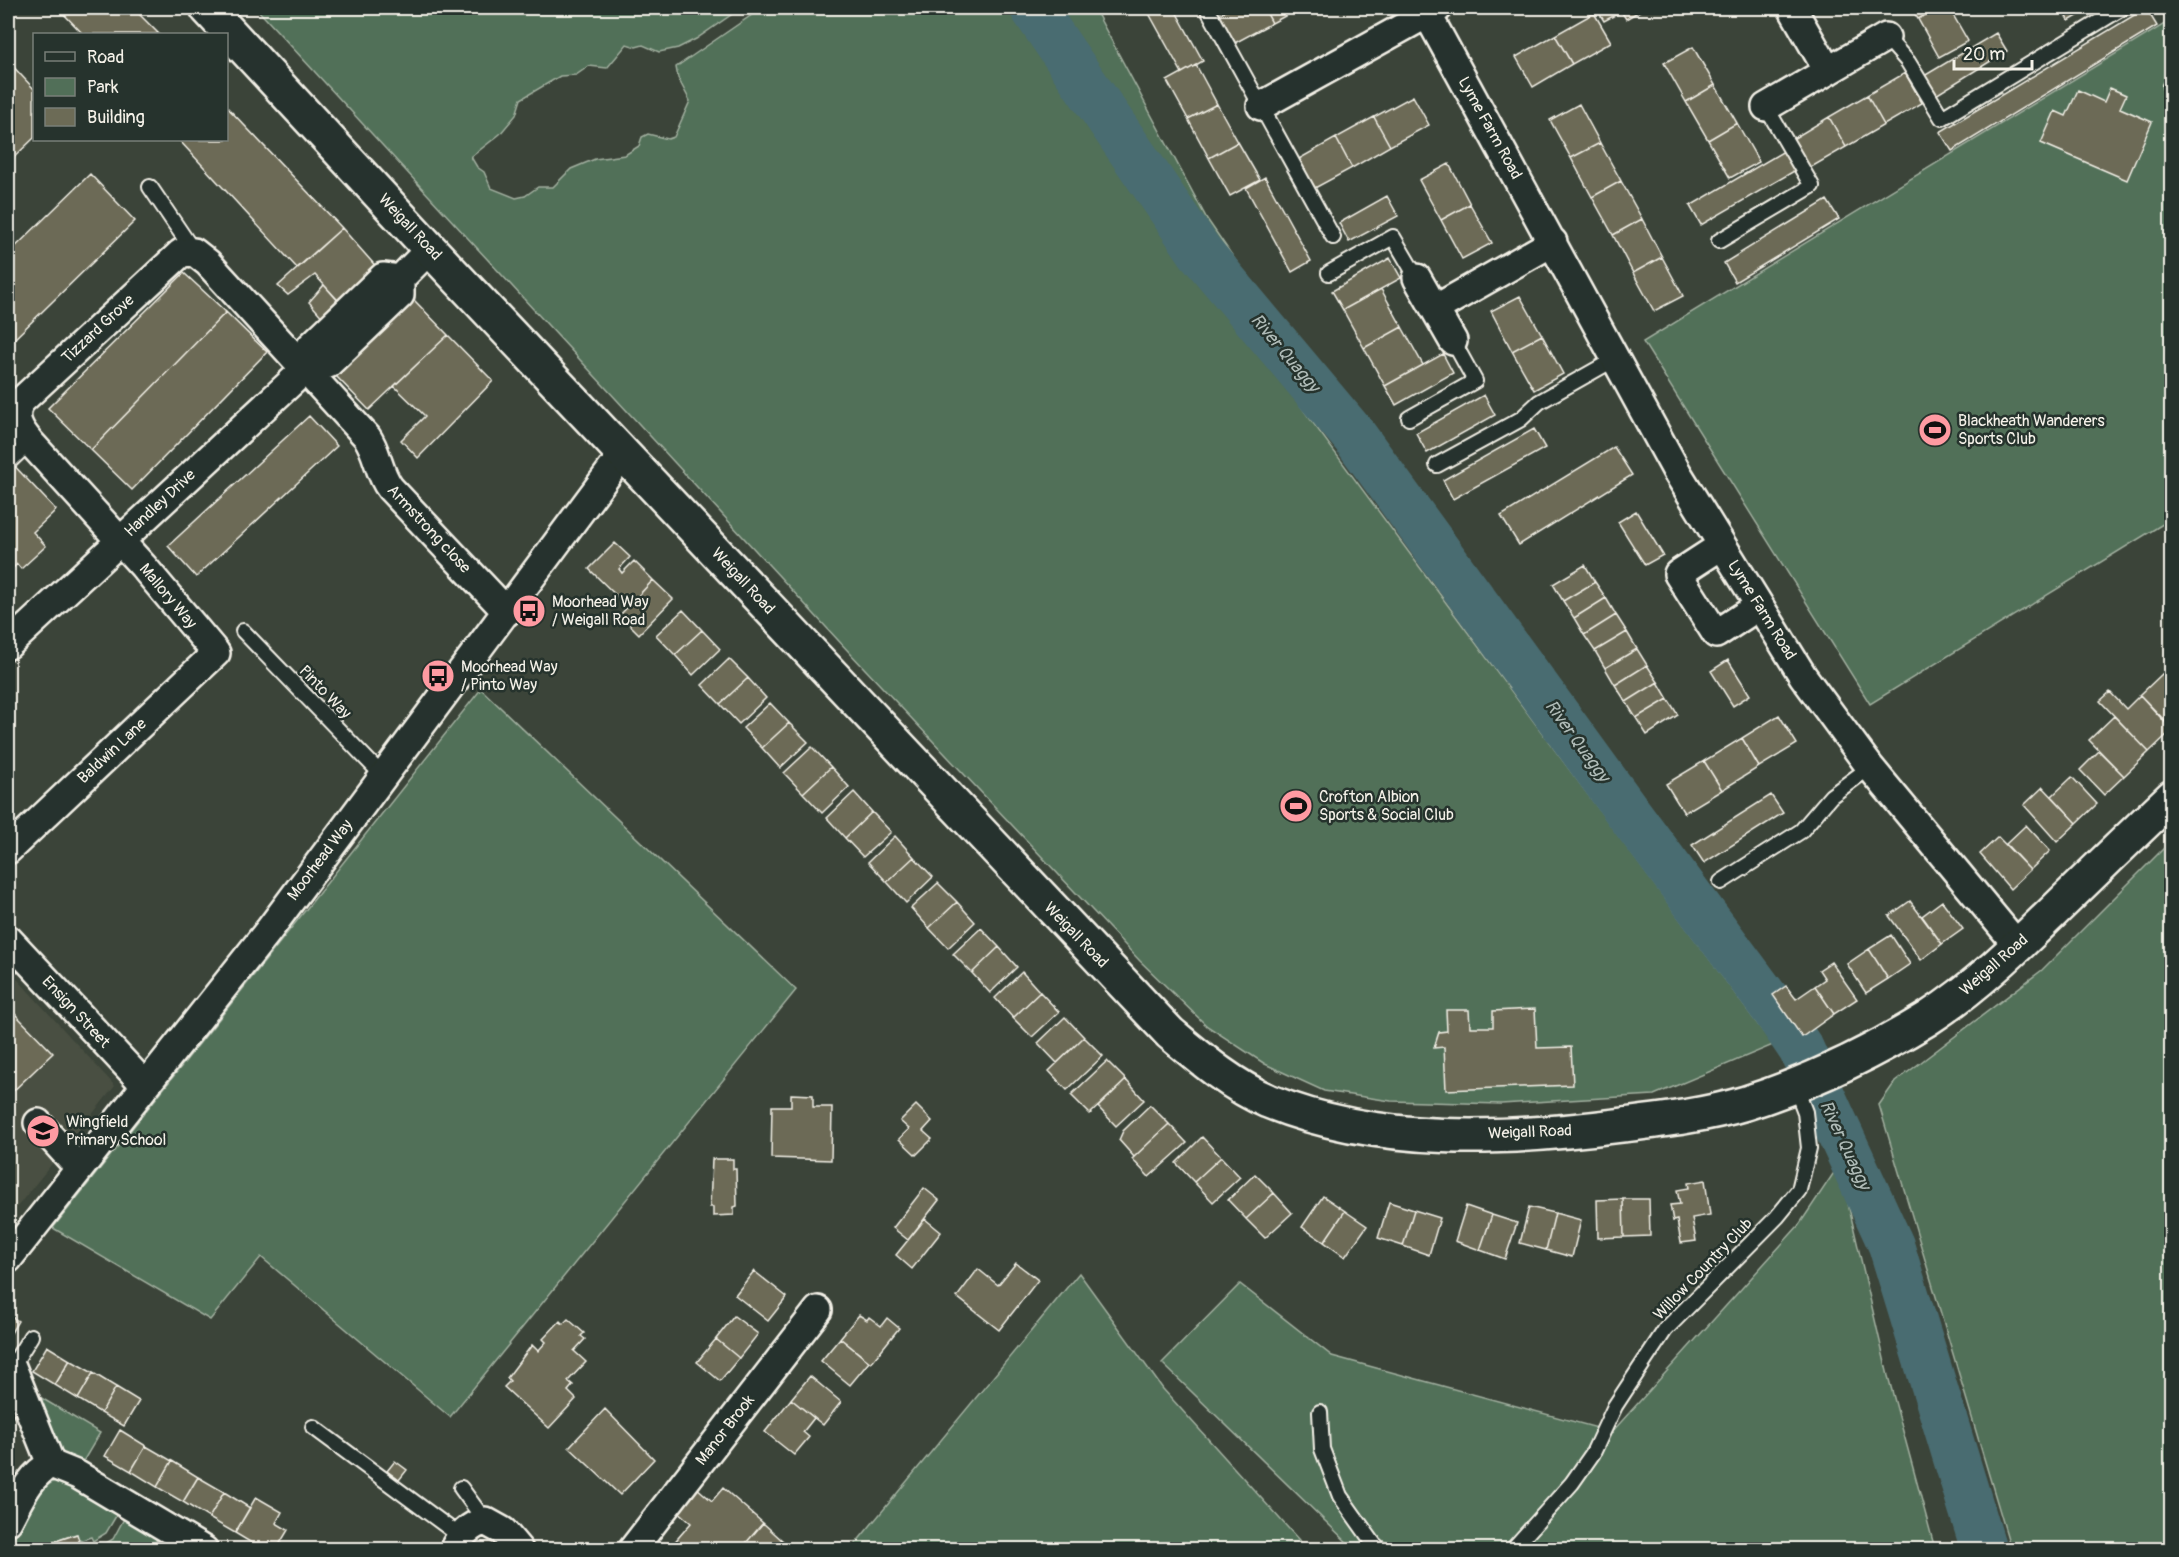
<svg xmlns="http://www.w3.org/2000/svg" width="2179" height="1557" font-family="Pangolin,sans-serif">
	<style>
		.built { fill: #4a5042 }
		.green { fill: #516f58; stroke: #a2b0a0; stroke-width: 1.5 }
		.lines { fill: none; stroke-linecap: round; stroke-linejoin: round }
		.river { stroke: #4a6c71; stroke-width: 46 }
		.building { fill: #6c6b56; stroke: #f4f1e8; stroke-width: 1.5 }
		.service-casing { stroke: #f4f1e8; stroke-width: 18 }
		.minor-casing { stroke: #f4f1e8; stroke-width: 32 }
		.tertiary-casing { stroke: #f4f1e8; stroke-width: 38 }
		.service { stroke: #26332d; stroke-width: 14 }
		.minor { stroke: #26332d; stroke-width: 27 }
		.tertiary { stroke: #26332d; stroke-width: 33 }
		.labels { text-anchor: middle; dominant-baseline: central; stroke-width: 5; stroke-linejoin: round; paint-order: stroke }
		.street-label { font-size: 16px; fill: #f4f1e8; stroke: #26332d }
		.poi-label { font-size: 16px; fill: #f4f1e8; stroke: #26332d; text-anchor: start }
		.water-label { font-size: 18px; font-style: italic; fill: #b0bcb8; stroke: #26332d }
	</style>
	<rect width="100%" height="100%" fill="#3b4439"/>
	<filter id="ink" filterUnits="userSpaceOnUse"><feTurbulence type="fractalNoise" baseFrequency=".0167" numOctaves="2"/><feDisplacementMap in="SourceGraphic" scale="12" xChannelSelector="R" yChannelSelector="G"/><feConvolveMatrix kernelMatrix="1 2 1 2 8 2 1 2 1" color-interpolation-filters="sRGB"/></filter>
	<g filter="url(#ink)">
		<path class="built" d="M8,969L115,1086L8,1218Z"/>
		<path class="green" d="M256,8H741L696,39L678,48L659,52L643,45L636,47L627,44L607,68L589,66L576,75L560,76L521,99L516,115L500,134L471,157L477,167L484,172L491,188L516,198L525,196L538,187H553L571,169L595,159L625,155L639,146L642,137L648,134L668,139L674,137L690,101L678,78L676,67L762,8H1094L1207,219L1267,306L1237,320L1773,1045L1654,1095L1501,1104L1391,1101L1324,1091L1265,1064L1207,1026L1140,961L849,652Z
			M2171,20V519L1870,704L1643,342Z
			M481,689L796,990L450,1417L261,1257L210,1320L53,1228Z
			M2171,841V1549H2011L1879,1105L1895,1082L2042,970Z
			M1839,1165L1888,1376L1935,1549H1354L1162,1363L1240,1284L1332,1356L1612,1432L1799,1225Z
			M1079,1273L1163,1389L1307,1549H851Z
			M33,1393L100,1433L81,1465L59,1451Z
			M55,1481L65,1482L119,1511L106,1533L93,1541L91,1537L79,1541L76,1534L47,1544L48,1549L8,1550C7,1528 36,1489 55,1481Z
			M126,1515L155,1536L159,1549L95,1550L113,1539Z"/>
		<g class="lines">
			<path class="river" d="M1033,8L1200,252L1355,437L1627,811L1774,1009L1801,1049L1891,1245L1984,1550"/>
		</g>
		<path class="building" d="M58,8H133L159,34H83Z
			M1146,8H1174L1203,61L1182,73Z
			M1231,8H1264L1272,23L1233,44L1217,15Z
			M1264,8H1300L1272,23Z
			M1596,8H1619L1621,12L1604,21Z
			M1619,8H1642L1643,9L1626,19Z
			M1911,8H1938L1918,19Z
			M1938,8H1949L1968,41L1939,57L1918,19Z
			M2060,8H2092L2069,21Z
			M2146,8L2157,26L1952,151L1940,132Z
			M1594,13L1611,42L1572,64L1555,35Z
			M1996,33L2007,51L1936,95L1924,76Z
			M1555,35L1572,64L1533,87L1516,57Z
			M1693,47L1715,85L1686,102L1664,63Z
			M8,61L34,89V138L10,161L8,158Z
			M1196,65L1217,104L1188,119L1167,81Z
			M1905,73L1922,103L1884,125L1867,95Z
			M1715,85L1737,123L1708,140L1686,102Z
			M2110,88L2126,95L2120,108L2152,122L2127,180L2041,143L2055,111L2066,116L2078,90L2104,102Z
			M1867,95L1884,125L1846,147L1829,117Z
			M1413,96L1429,125L1390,146L1374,117Z
			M1217,104L1238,142L1209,158L1188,119Z
			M1579,104L1600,143L1571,158L1550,120Z
			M226,106L342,228L297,268L179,140H226Z
			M1374,117L1390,146L1352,168L1336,138Z
			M1829,117L1846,147L1808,169L1791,140Z
			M1737,123L1759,162L1730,178L1708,140Z
			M1336,138L1352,168L1313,189L1297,160Z
			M1238,142L1260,180L1230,196L1209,158Z
			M1600,143L1621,181L1592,197L1571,158Z
			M1784,151L1796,170L1701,225L1690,206Z
			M1449,164L1470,204L1441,220L1419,180Z
			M90,174L135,221L8,345V254Z
			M1265,177L1311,261L1292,272L1246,188Z
			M1621,181L1642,219L1613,235L1592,197Z
			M1387,196L1398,216L1349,242L1339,223Z
			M1827,200L1839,219L1735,282L1724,263Z
			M1470,204L1492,243L1462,259L1441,220Z
			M1642,219L1662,257L1633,273L1613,235Z
			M342,228L380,271L346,309L315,275L288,295L278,286Z
			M1662,257L1683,296L1654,311L1633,273Z
			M1390,258L1401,278L1343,310L1332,291Z
			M184,273L226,312L91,450L48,408Z
			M324,285L340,303L324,319L309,302Z
			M1381,289L1402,327L1364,348L1343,310Z
			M1520,296L1542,335L1512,351L1491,311Z
			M414,300L448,335L369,410L336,376Z
			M226,312L267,352L132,490L91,450Z
			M1402,327L1423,365L1385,386L1364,348Z
			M448,335L493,381L418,458L401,440L425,416L394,386Z
			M1542,335L1563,374L1534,390L1512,351Z
			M1443,354L1453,373L1396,405L1385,386Z
			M1484,395L1495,415L1427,453L1416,433Z
			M309,416L337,446L196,577L168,546Z
			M1534,429L1545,448L1453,499L1443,480Z
			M1614,447L1632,475L1519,545L1501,516Z
			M8,459L56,510L33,532L46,546L21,569L17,564L8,573Z
			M1636,511L1663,555L1645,565L1618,522Z
			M615,543L630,557L619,569L622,573L634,561L653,580L628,607L589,569Z
			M1585,565L1595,582L1563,601L1553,584Z
			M653,580L673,599L639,634L620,615Z
			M1595,582L1606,598L1574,618L1563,601Z
			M1606,598L1616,615L1584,635L1574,618Z
			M683,610L702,630L675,655L656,635Z
			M1616,615L1627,632L1595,651L1584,635Z
			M702,630L720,649L693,675L675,655Z
			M1627,632L1637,649L1605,668L1595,651Z
			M1637,649L1647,665L1615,685L1605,668Z
			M729,659L748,678L720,704L702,685Z
			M1728,660L1750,695L1733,706L1711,671Z
			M1647,665L1658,682L1626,702L1615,685Z
			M2163,673L2172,683V728L2140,695Z
			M748,678L766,698L739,724L720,704Z
			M1658,682L1668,699L1636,718L1626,702Z
			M2110,692L2126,709L2140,695L2172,730L2149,752L2100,701Z
			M1668,699L1678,715L1647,735L1636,718Z
			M770,703L789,723L762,748L743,728Z
			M1779,715L1797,744L1759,767L1742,738Z
			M2114,716L2149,752L2124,776L2089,740Z
			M789,723L808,742L780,768L762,748Z
			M1742,738L1759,767L1722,790L1704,761Z
			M812,747L831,767L803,793L784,773Z
			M2099,751L2124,776L2104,795L2080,770Z
			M1704,761L1722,790L1684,813L1666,784Z
			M831,767L849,787L822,813L803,793Z
			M2072,777L2097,804L2077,823L2052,796Z
			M2043,787L2077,823L2057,842L2024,805Z
			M854,792L872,812L845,838L827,818Z
			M1771,795L1783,813L1704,863L1692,845Z
			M872,812L891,832L863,857L845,838Z
			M2026,825L2050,851L2030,870L2006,844Z
			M895,836L914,857L887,882L868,862Z
			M1998,837L2030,870L2010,889L1980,854Z
			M914,857L933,877L906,903L887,882Z
			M938,883L957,902L929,928L911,908Z
			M1910,901L1942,944L1921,960L1889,916Z
			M1942,901L1963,929L1942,944L1922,916Z
			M957,902L975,922L948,948L929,928Z
			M981,928L999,947L972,973L953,954Z
			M1891,935L1910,964L1888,979L1869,949Z
			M999,947L1017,967L990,993L972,973Z
			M1869,949L1888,979L1866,993L1847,964Z
			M1831,962L1857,999L1834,1014L1815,986L1825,979L1819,970Z
			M1022,972L1040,992L1013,1018L995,998Z
			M1786,986L1796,999L1815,986L1834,1014L1802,1037L1773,995Z
			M1040,992L1059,1012L1032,1037L1013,1018Z
			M1535,1009L1537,1048L1571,1047L1573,1085L1446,1090L1444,1047L1434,1048L1439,1032L1447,1031L1446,1010H1469L1470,1027H1493V1011Z
			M15,1014L53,1053L8,1096V1021Z
			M1065,1017L1084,1037L1057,1063L1038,1043Z
			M1084,1037L1103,1056L1067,1090L1049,1071Z
			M1107,1061L1126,1080L1090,1114L1071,1095Z
			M1126,1080L1144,1100L1116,1126L1098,1107Z
			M791,1094L813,1095V1107H832L831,1160L771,1158L772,1106H791Z
			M916,1105L932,1121L923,1131L932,1139L916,1155L899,1139L909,1129L900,1121Z
			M1150,1105L1169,1124L1134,1157L1119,1140L1123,1131Z
			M1169,1124L1187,1143L1149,1177L1132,1159Z
			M1202,1137L1221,1157L1194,1182L1176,1163Z
			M1221,1157L1240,1177L1213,1202L1194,1182Z
			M712,1159H733V1169H736L737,1206L734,1207V1215L713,1216V1207H710Z
			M1255,1174L1274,1193L1246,1219L1228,1200Z
			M1705,1180L1710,1215L1692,1218L1696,1241L1681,1243L1677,1220L1673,1221L1670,1205L1680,1204L1677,1190L1689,1188L1688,1183Z
			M924,1188L939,1200L908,1240L893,1228Z
			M1274,1193L1292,1213L1265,1238L1246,1219Z
			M1323,1196L1345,1211L1324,1242L1302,1227Z
			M1623,1199H1649L1650,1236L1624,1237Z
			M1623,1199L1624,1237L1598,1238L1597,1200Z
			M1389,1202L1414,1210L1403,1246L1378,1238Z
			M1466,1206L1492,1215L1480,1250L1455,1241Z
			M1529,1207L1555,1213L1546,1250L1520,1243Z
			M1414,1210L1440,1218L1429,1255L1403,1246Z
			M1345,1211L1367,1226L1345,1257L1324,1242Z
			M1555,1213L1581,1220L1572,1257L1546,1250Z
			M1492,1215L1517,1223L1505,1259L1480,1250Z
			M925,1219L941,1232L912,1269L896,1255Z
			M1016,1263L1038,1280L999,1330L957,1297L978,1269L998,1285Z
			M754,1271L787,1297L768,1321L735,1295Z
			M8,1314L18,1321L8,1338Z
			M859,1315L867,1320L869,1317L881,1326L887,1318L899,1328L871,1363L840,1338Z
			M734,1316L758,1334L739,1358L716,1339Z
			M568,1319L584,1333L581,1336L585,1339L574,1351L586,1362L568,1381L573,1385L568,1391L576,1399L549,1428L504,1387L510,1381L507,1378L532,1345L538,1351L546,1342L543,1339L560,1321L563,1324Z
			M840,1338L869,1362L850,1385L821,1361Z
			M716,1339L739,1358L720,1381L697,1362Z
			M47,1346L70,1360L55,1385L32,1371Z
			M70,1360L93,1373L78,1399L55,1385Z
			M93,1373L116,1387L101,1413L78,1399Z
			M810,1376L841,1402L823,1425L791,1399Z
			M116,1387L139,1401L124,1426L101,1413Z
			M791,1399L814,1418L803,1432L809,1437L794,1455L765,1432Z
			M605,1409L654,1459L620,1495L569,1447Z
			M8,1411L14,1415L8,1427Z
			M120,1430L146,1446L131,1471L105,1456Z
			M146,1446L172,1461L157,1487L131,1471Z
			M172,1461L198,1477L183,1502L157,1487Z
			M395,1461L407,1470L399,1480L387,1471Z
			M198,1477L224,1492L209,1518L183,1502Z
			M696,1487L712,1501L723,1488L763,1523L740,1550H678L672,1545L691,1523L676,1510Z
			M224,1492L250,1508L235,1533L209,1518Z
			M256,1497L282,1512L276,1523L288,1530L276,1550L260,1548L235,1533Z
			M763,1523L793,1550H740Z
			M77,1534L82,1550H48L47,1544Z
			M338,1543L351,1550H335Z"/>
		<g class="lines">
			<defs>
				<path id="service" d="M1207,8L1333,237
					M1886,37L1908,62L1942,118L2122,8
					M2170,86L2172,85
					M150,187L194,252
					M1719,241L1812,186L1766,107
					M1329,273L1393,237L1417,278
					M1409,418L1475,381L1453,341
					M10,461L30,442
					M1437,465L1521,419L1539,402L1615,359
					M243,631L383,776
					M1721,882L1801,831L1831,796L1870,767
					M10,1370L31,1336
					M1320,1412L1322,1449L1340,1496L1374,1544L1381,1550
					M313,1427L460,1536
					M461,1488L485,1521
					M1512,1550L1572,1483L1593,1453L1615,1406L1665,1330L1777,1217L1799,1190L1809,1148L1805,1112L1795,1086"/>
				<path id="minor" d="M1424,8L1677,472L1803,676L1870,767L2018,946
					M1792,8L1828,71
					M1261,106L1438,8
					M1766,107L1886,37
					M1417,278L1453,341
					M1435,309L1553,242
					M313,362L311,346L383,277L400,279
					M1721,546L1678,574L1716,634L1759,606
					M8,645L313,362L328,364L400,295V279L430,249
					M8,850L216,653L143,566L30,442C19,429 12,418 20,402L181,253L194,252L208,263L367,437C378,453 378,472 390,488L507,612
					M8,939L145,1085
					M38,1123L79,1168
					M8,1259L269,930L623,454
					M12,1367L51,1464
					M8,1521C19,1501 29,1475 51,1464L78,1475L204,1550
					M453,1550C461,1535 469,1525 485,1521L503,1531L519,1550
					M632,1550L818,1310"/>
				<path id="tertiary" d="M207,8L430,249L1170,1033C1200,1058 1231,1085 1268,1101C1379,1146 1506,1140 1623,1125C1664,1120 1706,1115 1746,1103C1809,1083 1870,1054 1927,1019C1975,988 2016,948 2057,908C2095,871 2133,834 2172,797"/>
			</defs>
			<use href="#service" class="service-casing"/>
			<use href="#minor" class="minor-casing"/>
			<use href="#tertiary" class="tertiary-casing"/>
			<use href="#service" class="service"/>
			<use href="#minor" class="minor"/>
			<use href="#tertiary" class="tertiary"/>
		</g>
	</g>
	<defs>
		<symbol id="stadium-disc" viewBox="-11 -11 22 22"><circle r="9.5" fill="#ff9aa2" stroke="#26332d"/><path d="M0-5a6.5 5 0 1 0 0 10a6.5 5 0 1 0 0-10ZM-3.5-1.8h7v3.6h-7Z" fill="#111"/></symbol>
		<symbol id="bus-disc" viewBox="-11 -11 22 22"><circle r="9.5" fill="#ff9aa2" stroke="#26332d"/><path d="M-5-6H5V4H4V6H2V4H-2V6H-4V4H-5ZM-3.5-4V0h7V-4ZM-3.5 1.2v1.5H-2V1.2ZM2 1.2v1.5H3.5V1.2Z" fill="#111"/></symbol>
		<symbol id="school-disc" viewBox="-11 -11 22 22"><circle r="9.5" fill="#ff9aa2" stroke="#26332d"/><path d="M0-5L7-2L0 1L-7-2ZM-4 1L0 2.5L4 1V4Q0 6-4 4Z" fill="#111"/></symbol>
	</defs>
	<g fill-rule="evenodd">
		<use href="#stadium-disc" x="1916" y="411" width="38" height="38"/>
		<use href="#bus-disc" x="510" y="592" width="38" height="38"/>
		<use href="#bus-disc" x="419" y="657" width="38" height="38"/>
		<use href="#stadium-disc" x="1277" y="787" width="38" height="38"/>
		<use href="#school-disc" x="24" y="1112" width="38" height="38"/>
	</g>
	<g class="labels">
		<g class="street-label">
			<text transform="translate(1490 128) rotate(61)">Lyme Farm Road</text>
			<text transform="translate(410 227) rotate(47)">Weigall Road</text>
			<text transform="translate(98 329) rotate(-43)">Tizzard Grove</text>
			<text transform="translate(160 503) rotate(-43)">Handley Drive</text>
			<text transform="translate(429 529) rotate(47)">Armstrong close</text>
			<text transform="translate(743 581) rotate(47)">Weigall Road</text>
			<text transform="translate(168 596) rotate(50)">Mallory Way</text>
			<text transform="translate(1762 610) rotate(58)">Lyme Farm Road</text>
			<text transform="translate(325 692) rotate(46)">Pinto Way</text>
			<text transform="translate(112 751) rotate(-43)">Baldwin Lane</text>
			<text transform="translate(320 860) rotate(-53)">Moorhead Way</text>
			<text transform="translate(1076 935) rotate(46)">Weigall Road</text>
			<text transform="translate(1994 965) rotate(-41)">Weigall Road</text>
			<text transform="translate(76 1012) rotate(47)">Ensign Street</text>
			<text transform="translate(1530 1132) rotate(-2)">Weigall Road</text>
			<text transform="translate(1703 1269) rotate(-46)">Willow Country Club</text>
			<text transform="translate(725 1430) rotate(-52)">Manor Brook</text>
		</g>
		<g class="poi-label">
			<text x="1958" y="421">Blackheath Wanderers<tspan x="1958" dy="18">Sports Club</tspan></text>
			<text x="552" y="602">Moorhead Way<tspan x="552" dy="18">/ Weigall Road</tspan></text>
			<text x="461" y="667">Moorhead Way<tspan x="461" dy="18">/ Pinto Way</tspan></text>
			<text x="1319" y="797">Crofton Albion<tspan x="1319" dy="18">Sports &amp; Social Club</tspan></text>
			<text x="66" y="1122">Wingfield<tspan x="66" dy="18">Primary School</tspan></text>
		</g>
		<g class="water-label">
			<text transform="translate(1285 353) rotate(50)">River Quaggy</text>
			<text transform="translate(1577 741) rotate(54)">River Quaggy</text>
			<text transform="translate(1845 1145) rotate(65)">River Quaggy</text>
		</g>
	</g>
	<rect width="2179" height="1557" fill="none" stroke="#26332d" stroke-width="30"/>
	<rect x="15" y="15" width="2149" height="1527" fill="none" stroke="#f4f1e8" stroke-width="2" filter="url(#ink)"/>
	<rect x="33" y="33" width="195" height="108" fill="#26332d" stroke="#787f78" stroke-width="1.5"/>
	<rect x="45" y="52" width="30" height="9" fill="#26332d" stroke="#787f78" stroke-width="1.5"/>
	<text x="87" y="63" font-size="18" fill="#f4f1e8">Road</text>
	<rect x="45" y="78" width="30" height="18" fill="#516f58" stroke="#787f78" stroke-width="1.5"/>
	<text x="87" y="93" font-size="18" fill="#f4f1e8">Park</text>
	<rect x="45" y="108" width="30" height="18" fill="#6c6b56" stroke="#787f78" stroke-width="1.5"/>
	<text x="87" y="123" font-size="18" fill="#f4f1e8">Building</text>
	<path d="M1954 60v9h78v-9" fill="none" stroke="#f4f1e8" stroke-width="3"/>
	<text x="1963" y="60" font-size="18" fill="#f4f1e8" stroke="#26332d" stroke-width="4.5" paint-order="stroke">20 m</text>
</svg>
